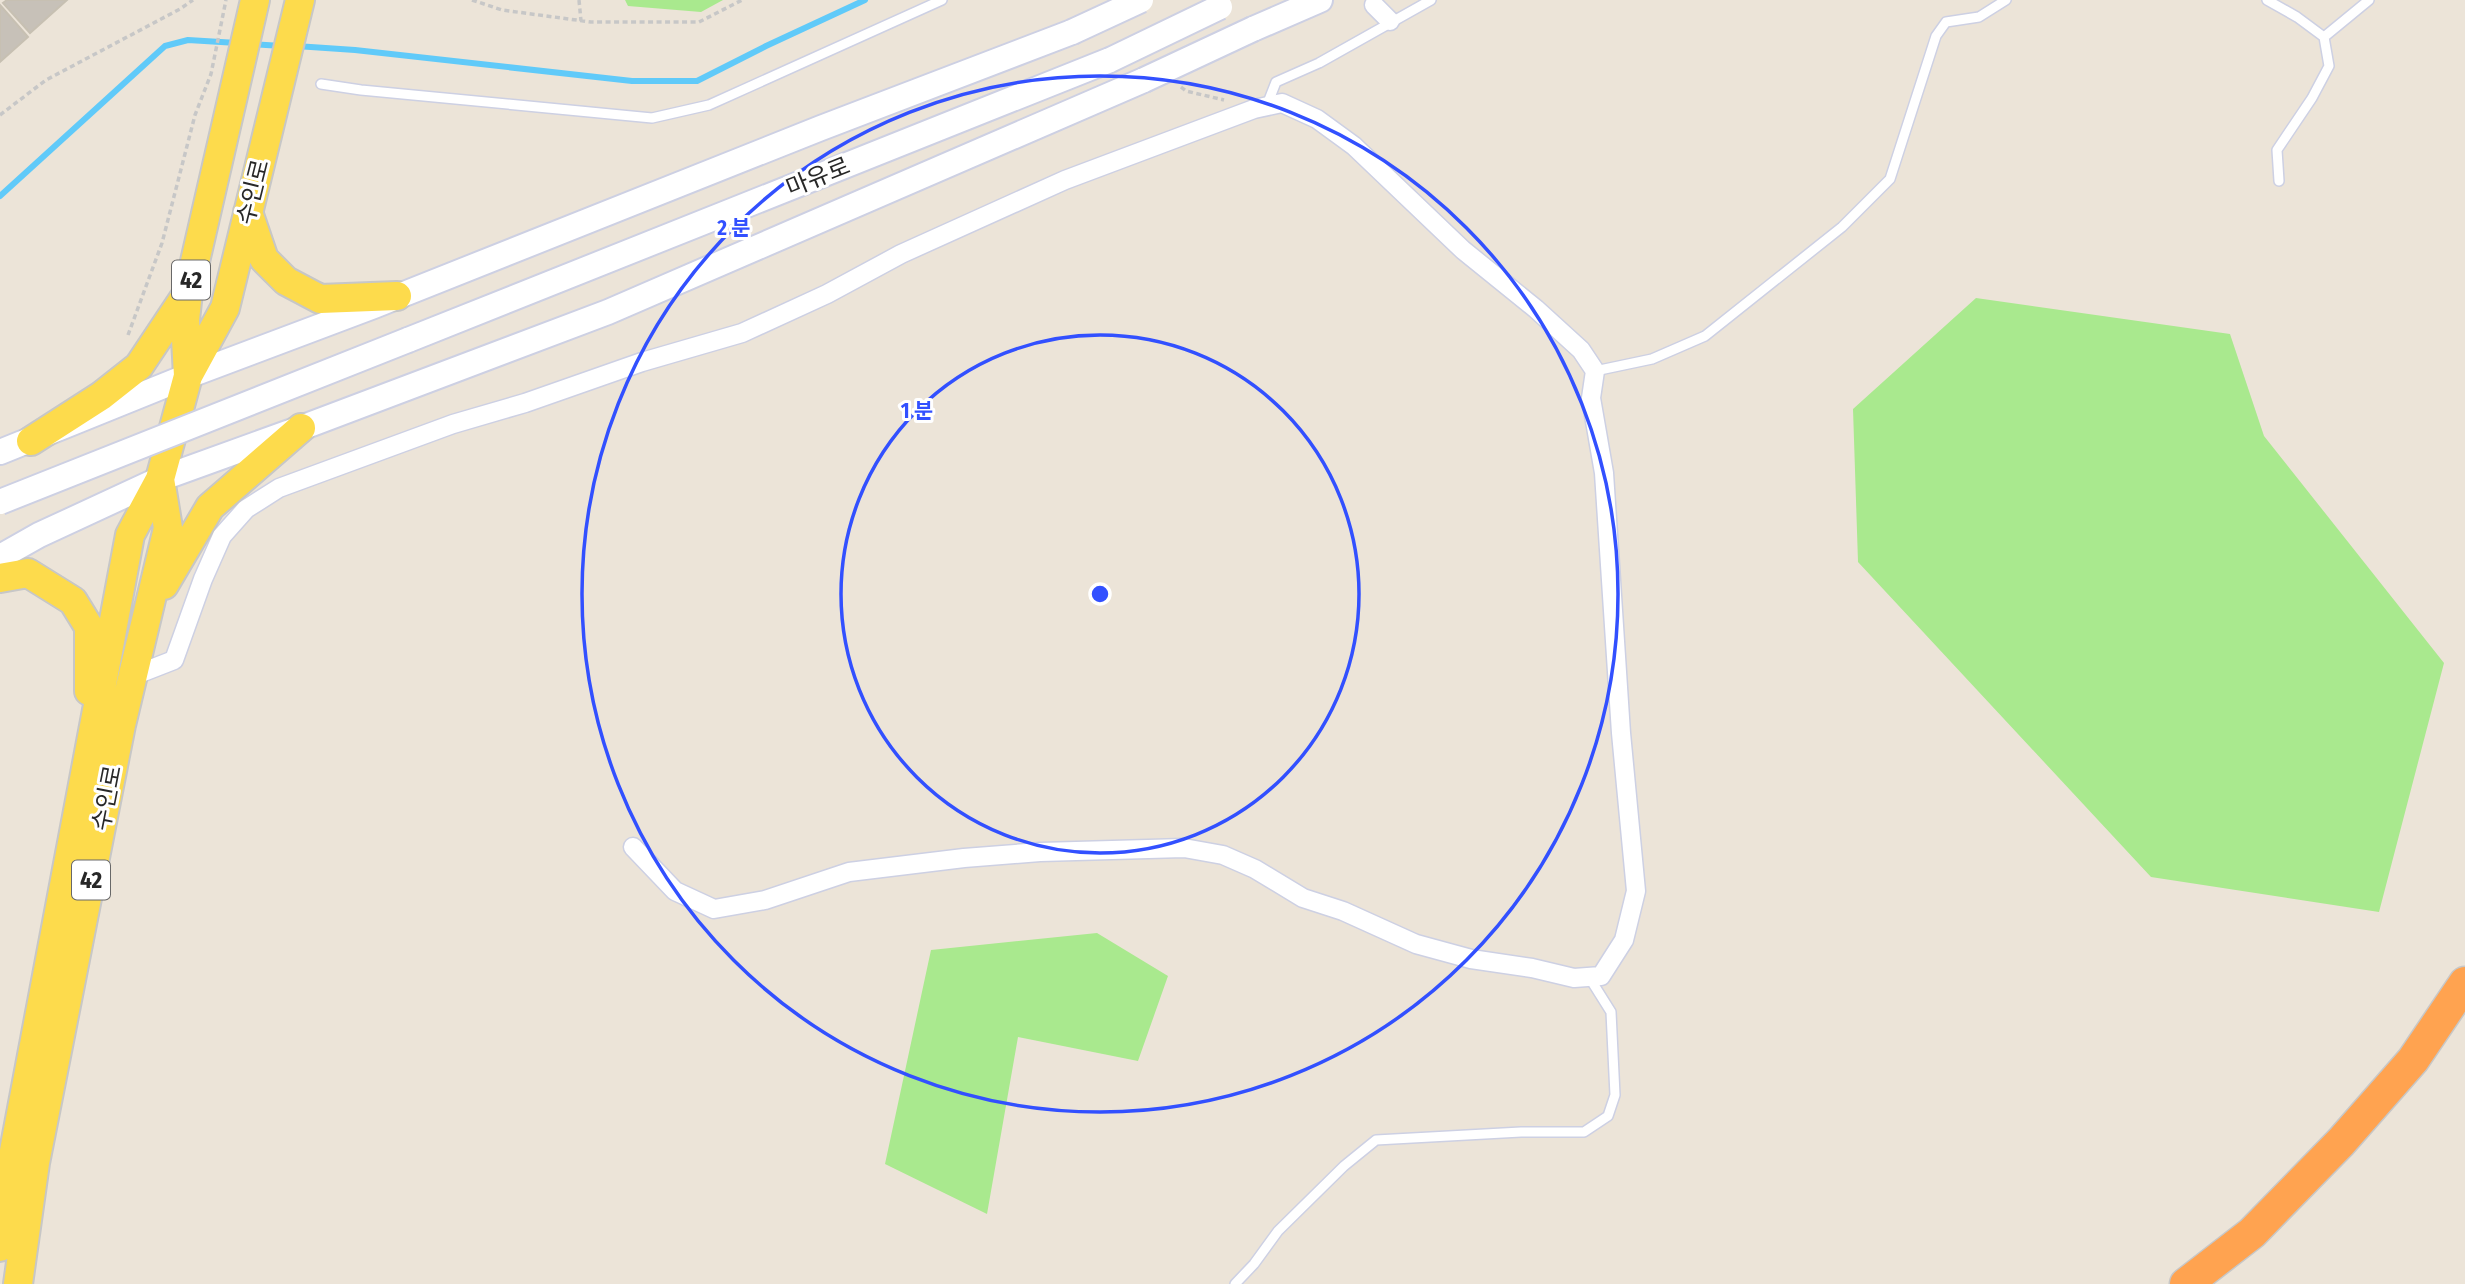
<svg xmlns="http://www.w3.org/2000/svg" width="2465" height="1284" font-family="'Fira Sans Condensed','Noto Sans KR',sans-serif">
	<style>
		.green { fill: #a9e98e }
		.lines { fill: none; stroke-linecap: round; stroke-linejoin: round }
		.stream { stroke: #60caf9; stroke-width: 6 }
		.building { fill: #c7c1b8; stroke: #c7c0b2; stroke-width: 2 }
		.service-casing { stroke: #cdd0e3; stroke-width: 12 }
		.minor-casing { stroke: #cdd0e3; stroke-width: 21 }
		.secondary-casing { stroke: #cdd0e3; stroke-width: 28 }
		.primary-casing { stroke: #c7c7c7; stroke-width: 32 }
		.motorway-casing { stroke: #c7c7c7; stroke-width: 35 }
		.path { stroke: #c7c7c7; stroke-width: 3.5; stroke-dasharray: 5 3.5; stroke-linecap: butt }
		.service { stroke: #fff; stroke-width: 9 }
		.minor { stroke: #fff; stroke-width: 18 }
		.secondary { stroke: #fff; stroke-width: 24 }
		.primary { stroke: #fddb4c; stroke-width: 28 }
		.motorway { stroke: #ffa350; stroke-width: 32 }
		.secondary-bridge-casing { stroke: #cdd0e3; stroke-width: 28; stroke-linecap: butt }
		.secondary-bridge { stroke: #fff; stroke-width: 24 }
		.ring { fill: none; stroke: #3250ff; stroke-width: 3.5 }
		.labels { text-anchor: middle; dominant-baseline: central; stroke-width: 6; stroke-linejoin: round; paint-order: stroke }
		.shield { fill: #fff; stroke: #686868; stroke-width: 2 }
		.shield-label { font-size: 23px; font-weight: bold; fill: #282828 }
		.street-label { font-size: 24px; fill: #282828; stroke: #fff }
		.centre { fill: #3250ff; stroke: #fff; stroke-width: 3.5 }
		.ring-label { font-size: 21px; text-anchor: middle; font-weight: bold; fill: #3250ff; stroke: #fff; stroke-width: 6; stroke-linejoin: round; paint-order: stroke }
	</style>
	<rect width="100%" height="100%" fill="#ece4d8"/>
	<path class="green" d="M625,0H723L701,12L628,6Z
		M1976,298L2230,334L2264,436L2444,663L2379,912L2151,877L1858,562L1853,409Z
		M1097,933L1168,976L1138,1061L1018,1037L987,1214L885,1164L931,950Z"/>
	<g class="lines">
		<path class="stream" d="M251,44L282,46
			M296,46L355,50L632,81H697L766,46L865,0
			M0,196L165,46L188,40L237,43"/>
	</g>
	<path class="building" d="M7,0H67L30,33L3,3Z
		M0,5L28,37L0,62Z"/>
	<g class="lines">
		<defs>
			<path id="service" d="M2267,0L2297,17L2324,37L2329,66L2312,98L2277,150L2279,181
				M2324,37L2369,0
				M321,84L361,90L652,118L709,105L942,0
				M1267,105L1276,82L1319,63L1431,0
				M1595,371L1652,359L1705,336L1842,227L1890,179L1936,36L1946,22L1979,17L2006,0
				M1235,1284L1254,1264L1278,1231L1344,1166L1376,1140L1521,1132H1584L1608,1116L1615,1095L1611,1012L1589,977"/>
			<path id="minor" d="M1374,5L1390,21
				M133,676L174,660L203,579L222,536L246,509L279,488L453,424L525,403L642,362L742,333L827,294L901,254L1065,180L1254,109L1282,103L1317,119L1354,146L1463,250L1536,309L1581,350L1595,371L1591,398L1604,473L1621,733L1636,891L1624,940L1601,976L1574,978L1532,968L1471,959L1416,944L1343,911L1303,898L1255,869L1223,855L1184,848L1040,852L964,858L849,872L765,900L714,909L675,891L633,847"/>
			<path id="secondary" d="M1253,29L1320,0
				M408,340L1110,60
				M0,452L188,376L374,306L821,128L1072,32
				M0,557L39,535L160,479L301,428L608,312L1144,80"/>
			<path id="primary" d="M248,212L264,259L286,281L320,299L397,296
				M188,376L225,308L300,0
				M31,441L101,396L139,366L187,294
				M0,578L28,573L73,601L89,627V691
				M164,585L210,507L301,428
				M0,1247L14,1151L130,535L160,479L188,376L185,320L188,292L255,0
				M18,1284L35,1163L121,725L168,528L160,479"/>
			<path id="motorway" d="M2186,1284L2252,1233L2341,1142L2413,1060L2465,983"/>
		</defs>
		<use href="#service" class="service-casing"/>
		<use href="#minor" class="minor-casing"/>
		<use href="#secondary" class="secondary-casing"/>
		<use href="#primary" class="primary-casing"/>
		<use href="#motorway" class="motorway-casing"/>
		<path class="path" d="M472,0L502,10L591,22H699L742,0
			M579,0L581,21
			M1181,87L1186,91L1224,100
			M0,115L46,80L180,9L193,0
			M128,335L162,243L195,115L211,74L226,0"/>
		<use href="#service" class="service"/>
		<use href="#minor" class="minor"/>
		<use href="#secondary" class="secondary"/>
		<use href="#primary" class="primary"/>
		<use href="#motorway" class="motorway"/>
		<defs>
			<path id="secondary-bridge" d="M1072,32L1141,0
				M1110,60L1220,7
				M1144,80L1253,29
				M0,502L408,340"/>
		</defs>
		<use href="#secondary-bridge" class="secondary-bridge-casing"/>
		<use href="#secondary-bridge" class="secondary-bridge"/>
	</g>
	<g class="ring">
		<circle cx="1100" cy="594" r="259"/>
		<circle cx="1100" cy="594" r="518"/>
	</g>
	<g class="labels">
		<g class="shield">
			<rect x="172" y="260.5" width="38" height="39" rx="5"/>
			<rect x="72" y="860.5" width="38" height="39" rx="5"/>
		</g>
		<g class="shield-label">
			<text x="191" y="280">42</text>
			<text x="91" y="880">42</text>
		</g>
		<g class="street-label">
			<text transform="translate(818 177) rotate(-22)">마유로</text>
			<text transform="translate(253 192) rotate(-76)">수인로</text>
			<text transform="translate(107 798) rotate(-79)">수인로</text>
		</g>
	</g>
	<circle cx="1100" cy="594" r="10" class="centre"/>
	<g class="ring-label">
		<text x="734" y="235">2 분</text>
		<text x="917" y="418">1 분</text>
	</g>
</svg>
